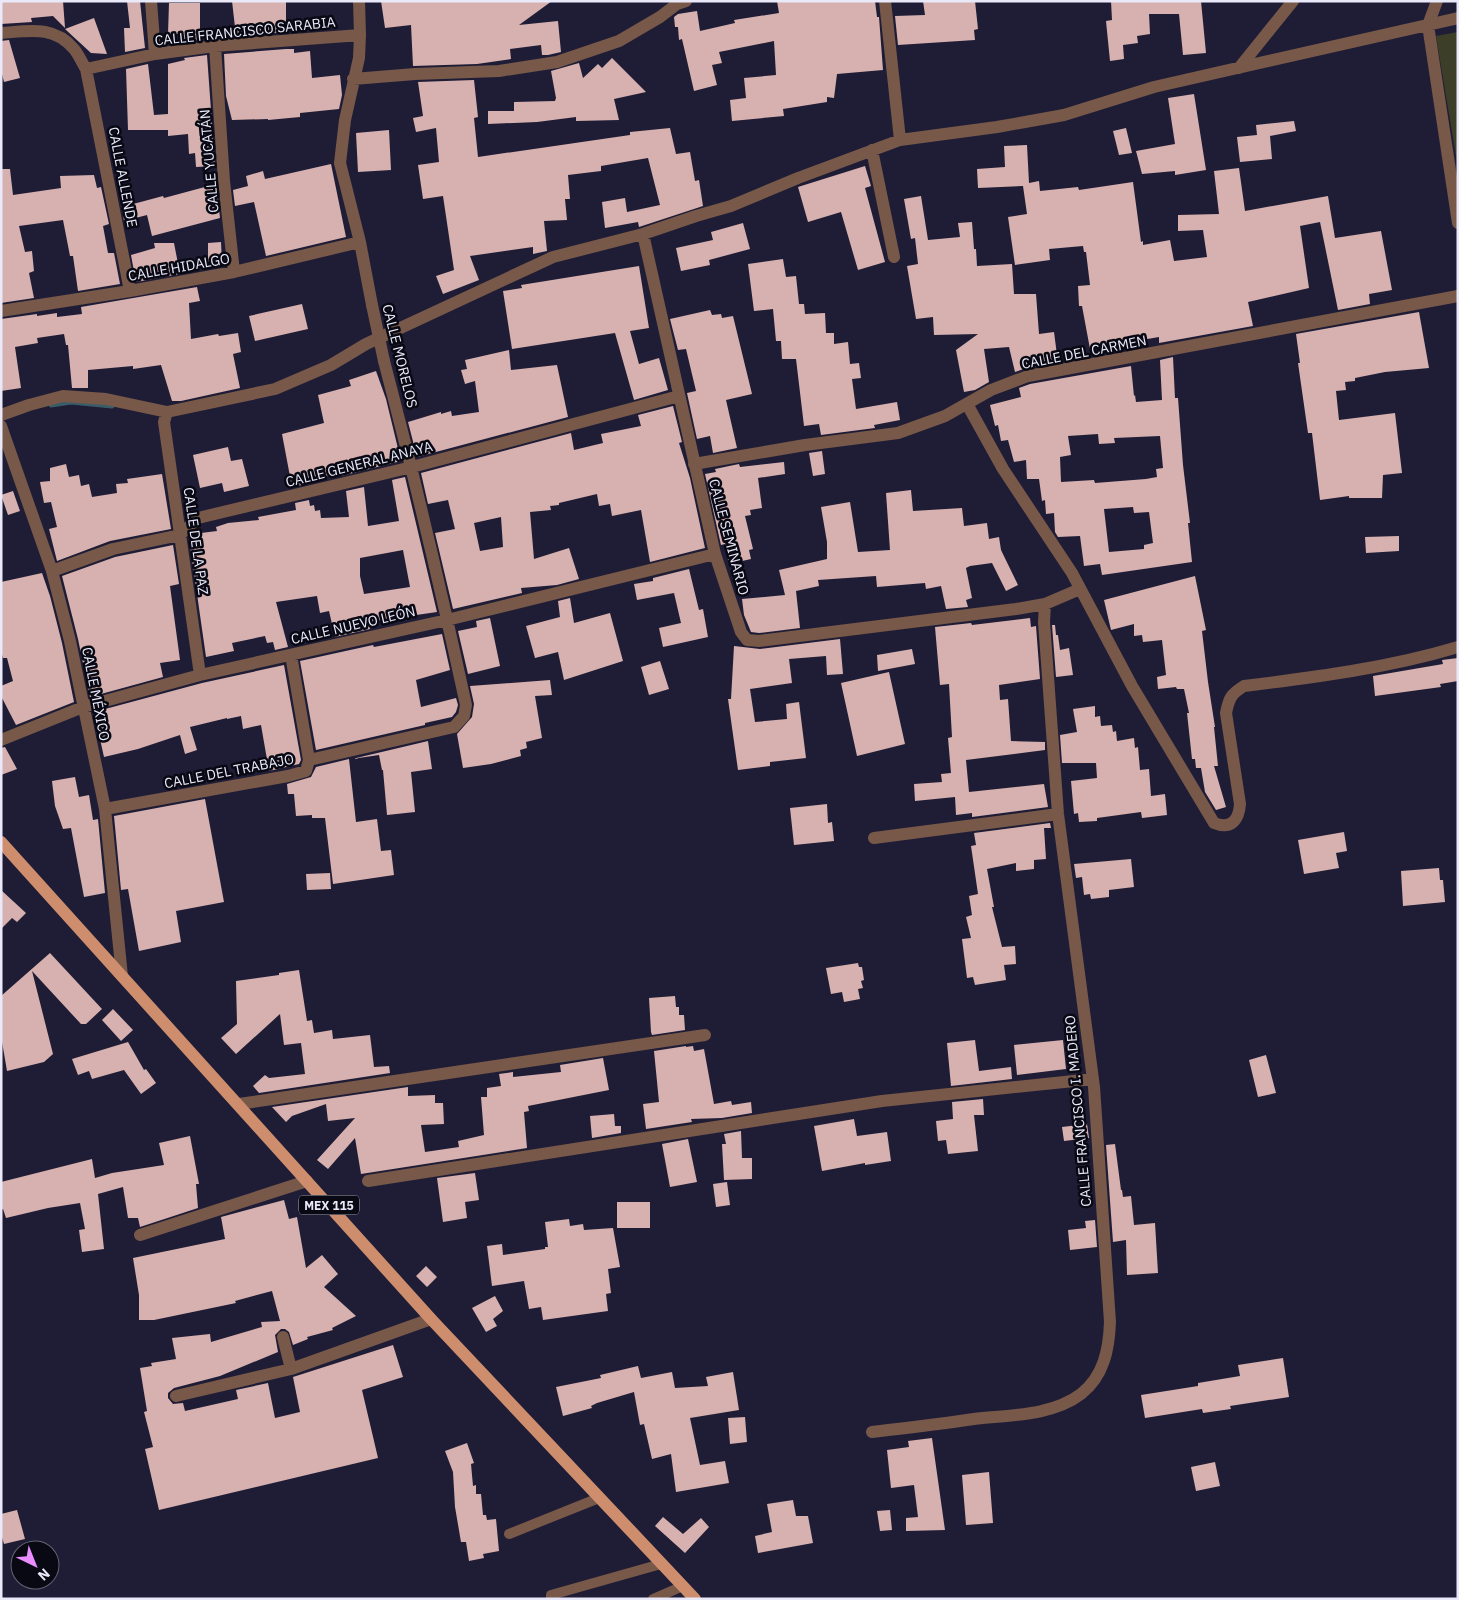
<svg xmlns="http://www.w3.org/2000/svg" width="1459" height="1600" font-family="'IBM Plex Sans',sans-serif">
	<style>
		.green { fill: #3c3e28 }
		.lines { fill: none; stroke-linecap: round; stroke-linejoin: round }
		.stream { stroke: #395d68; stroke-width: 5 }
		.building { fill: #d7b1af; fill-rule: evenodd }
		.service { stroke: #775849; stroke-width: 10 }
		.minor { stroke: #775849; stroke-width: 12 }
		.primary { stroke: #ce8e6e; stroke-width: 12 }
		.minor-bridge { stroke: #775849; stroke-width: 12 }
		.labels { text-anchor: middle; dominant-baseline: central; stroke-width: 5; stroke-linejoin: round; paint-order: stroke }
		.shield { fill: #090914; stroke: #a6a6b5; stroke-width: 1 }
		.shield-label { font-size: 12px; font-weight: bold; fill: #e9e9fa }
		.street-label { font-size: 14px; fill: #e9e9fa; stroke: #090914 }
	</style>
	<rect width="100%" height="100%" fill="#1f1d36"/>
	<path class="green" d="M1458,32V168L1436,36Z"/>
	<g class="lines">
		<path class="stream" d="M51,405L71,402L112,406"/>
	</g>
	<path class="building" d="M1,1H63L65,28L53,16L31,18L32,22L1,24Z
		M127,1H140L145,48L125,52L124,28H130Z
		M232,1H286V32L236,36Z
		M381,1H552L519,25L558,21L561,52L548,55H542L541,45L510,49L511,59L477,64L413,66L411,25L385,28Z
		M777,1H875L877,17H879L883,70L837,74L834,98L827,97V102L783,109L784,116L732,121L730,100L746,98L744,78L776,75L774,41L719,52L722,63L712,65L717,85L694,91L682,39L679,40L678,27H675L674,17L678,14L697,11L700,31L735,23L734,20L779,13Z
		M923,1H975L978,29L974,30L975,40L898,45L895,16L925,15Z
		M1111,1H1201L1206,53L1183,55L1179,14H1149L1150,34L1137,36L1138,43L1123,45L1124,59L1110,61L1106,21L1112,20Z
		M169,3H200V40L183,42V34H168Z
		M94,18L107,54L91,53L65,29Z
		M9,40L20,78L4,82L1,70V41Z
		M286,49H294V53L310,51L312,78L340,75L342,95L339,109L300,113V117L268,120V119L232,120L226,96L224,54Z
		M207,55L215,166L196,167L195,153L189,154L188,134L168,136V130H128L126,69L148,64L154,115L168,114V64L185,60L184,58Z
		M612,58L646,92L614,99L619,120L576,121V117L537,122L488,124V111H514V102L555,101L556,98L551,71L579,63L583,78L598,64L602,68Z
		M474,80L478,117L474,118L478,157L630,135V132L670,128L676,154L690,152L695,181L699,180L703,206L639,227L638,222L605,228L602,202L625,198L627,212L660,205L648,158L601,166V171L568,175L570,199H565L567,220L544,221L547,251L533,254V247L470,256L479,280L443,294L436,276L454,270L443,196L423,199L418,165L439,162L436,128L416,132L413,118L423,116L418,82Z
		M1194,94L1206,170L1175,175V171L1142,174L1136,151L1175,144L1168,98Z
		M1294,121L1296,131L1270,136L1272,159L1240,162L1237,137L1257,135L1256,125Z
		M1126,128L1132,153L1119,155L1113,131Z
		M389,130L391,170L358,172L356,133Z
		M1027,145L1029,183L1039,181L1040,191L1078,187L1079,190L1133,182L1141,242L1143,241V245L1170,240L1174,261L1207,257L1203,230L1178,231V215L1219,214L1214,171L1239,168L1245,211L1328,196L1335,238L1381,231L1392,290L1369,294L1370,304L1338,310L1320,222L1300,226L1309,288L1248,302L1253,326L1159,343V337L1090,349L1082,306H1079L1078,286L1090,285L1086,252H1084L1083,246L1049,249L1050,260L1015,265L1008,217L1027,214L1023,186L978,188L977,169L1005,167L1004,146Z
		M331,164L346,237L266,256L254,202L235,206L233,190L248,186L246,176L263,171L265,179Z
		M865,166L871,186L865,188L885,262L858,270L841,212L808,222L798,187Z
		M1,169H10L13,195L61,188L60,176L94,175L97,188L101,187L109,224L103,226L108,253H114L120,284L78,291L73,256H70L63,220L19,226L25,252L32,251L34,271L29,273L34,298L1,303Z
		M216,184L220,218L152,236L147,215L124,221L122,207L163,196L164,198Z
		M921,196L928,240L960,237L958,223L972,222L974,249H976L977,266L1012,264L1014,294H1036L1039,334L1054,332L1057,355L1051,356L1052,363L1026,368L1015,372L1009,347L984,349L989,382L975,390L964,392L956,350L978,334L934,335L933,317L916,319L907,266L918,264L915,238L911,239L904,199Z
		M743,223L750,249L709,260L710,265L681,271L676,248L713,240L711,232Z
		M221,242L222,262H208V243Z
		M154,243H174L180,274L136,282L131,255L155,248Z
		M783,259L786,277L796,276L799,304H804L805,314L825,313L826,333H834V344L848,342L850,364L859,363L861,378L852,379L856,409L897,402L900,420L874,425L875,428L821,435L819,424L804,426L796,359H782L781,341H776L773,309L754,311L748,264Z
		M639,266L649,328L630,331L639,364L659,358L668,390L634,400L615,333L512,349L503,291L522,288L521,285Z
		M197,287L200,301L189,303L191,339L218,334L219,336L238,333L241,352L233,354L240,388L181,401H172L161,365L133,369V366L88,370V388H72L68,345H66L64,334L37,338L38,343L15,347L21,388L1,391V319L37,314V316L57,313V317L82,314L81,307Z
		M302,304L308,329L255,341L249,316Z
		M710,310L712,315L721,314L722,318L733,316L752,394L726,400L737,448L713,453L710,436L697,439L687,393L696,391L686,349L678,350L670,319Z
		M1419,312L1429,368L1385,372L1355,378V381L1345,382L1346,390L1336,391L1339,420L1395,413L1402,473L1383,475L1382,498H1349V496L1320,500L1312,433H1308L1298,363H1300L1296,334Z
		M509,350L511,370L557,365L568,417L417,457L408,422L441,412V414L451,411L452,416L479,412L475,381L465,384L461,370L467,369L465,360Z
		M1173,357L1175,398H1178L1183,465L1190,523H1188L1192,562L1102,575L1100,564L1084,566L1080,536L1058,537L1055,532L1054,513L1046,514L1045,500L1042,501L1039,479H1027L1026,460L1014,462L1008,440L1001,441L998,425L995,426L990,405L1021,397L1019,388L1030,384L1131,366L1134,396L1135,395L1136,402L1162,400L1160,360ZM1098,434L1099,444L1115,443L1114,438L1160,436L1163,468L1156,469L1157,477L1146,479L1095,483L1094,480L1061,482L1060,457L1071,455L1068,436ZM1133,507L1134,513L1149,512L1153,543L1144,545V549L1109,552L1104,509Z
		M376,371L386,399L401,461L341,476L340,474L305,480L306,484L292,487L282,434L324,423L318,395L351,386L349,380Z
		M673,406L682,442L679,443L690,478L705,548L650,562L641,510L612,516L610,504L599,506L597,494L559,503V505L550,506L551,510L530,512L534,559L569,548L579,579L557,585L521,588L522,593L453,609L435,533L455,529L448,500L428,504L421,473L571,433L574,450L603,443L601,434L641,426L638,415ZM501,517L503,547L480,551L474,523Z
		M228,447L231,461L242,459L249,486L224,492L222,483L200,488L193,455Z
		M822,451L825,474L813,476L809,453Z
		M784,462L785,474L758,478L762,508L750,510L751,515L745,516L753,549L749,550L751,559L729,564L725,544L721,545L705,474L716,472L715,469L739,464L740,467Z
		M66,464L69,477L79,475L81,486L89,484L92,497L117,493L116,484L128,483L127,479L162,474L171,529L110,541L57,561L49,529L57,527L51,502L44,503L40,482L50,481V468Z
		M405,477L437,612L368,622L370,629L335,637L329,611L320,613L317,596L276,602L288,647L275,650L273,642L267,643L265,636L232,643L234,651L206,657L189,538L193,534L217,531L216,527L228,523L259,520L258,517L296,510L295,503L309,500L310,506L314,505L315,511L320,510L321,518L349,517L346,491L364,487L368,526L399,521L392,480ZM403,550L410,587L364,594L360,576V558Z
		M911,490L913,511L962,508L964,526L987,523L989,539L999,537L1001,550L1018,585L1006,591L992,563L970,566L966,568L972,598L966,600L968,607L946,609L941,586L926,589L925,583L877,587L876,576L818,580L819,586L796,591L800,628L759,633L751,632L744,615L742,599L785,595L779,570L827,559V542L821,507L850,502L858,552L890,550L886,493Z
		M13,491L20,511L8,515L1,495Z
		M1399,536V551L1366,553L1365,537Z
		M173,545L179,584L170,586L180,660L160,663L163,677L90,697L78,639L62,576L115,557Z
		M689,569L699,610L703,609L708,637L663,647L659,628L681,623L674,593L637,600L634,584L653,581V578Z
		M42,573L50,596L62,643L74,702L16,725L1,696V686L13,681L7,658H3L1,651V582Z
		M1195,576L1206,630L1202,631L1208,682L1215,727H1214L1218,766H1214L1226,807L1216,810L1205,792L1201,768H1196L1195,759H1192L1187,713H1189L1184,689H1177L1176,687L1158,689L1157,677L1166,675L1162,640L1143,642L1142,635L1134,636V624L1111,630L1104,600Z
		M570,598L574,623L610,613L623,661L564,680L558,652L535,658L526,626L560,617L558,601Z
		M490,618L500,666L468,674L458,631L477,627L476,621Z
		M1030,618L1031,627L1036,626L1040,679L999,685L1000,700L1008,699L1011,741L1045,742V750L966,760L969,792L1044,784L1048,807L972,817V813L956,815L955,797L915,801L914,784L942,782L941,774L951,773L948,738L952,737L949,684L940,685L935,627L971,623L972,625Z
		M1052,625H1055L1056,635H1058L1060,650L1069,648L1073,675L1056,677Z
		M442,634L450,670L416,680L421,707L456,698L458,705L456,712L452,717L425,723V725L316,750L300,661L373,645L374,647Z
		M840,639L843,674L827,675L826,656L789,659L792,683L750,689L755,722L787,719L786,704L799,702L806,758L770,762V766L738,770L728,699H731L734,646L760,649Z
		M912,649L915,664L878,671L877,655Z
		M1458,658V681L1440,684L1441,687L1375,696L1373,676L1443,664L1442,660Z
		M660,661L669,689L649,695L641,667Z
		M284,665L301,760L299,764L269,771L261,725L243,729L241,716L227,719V718L190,727L197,750L185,754L180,735L138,749L104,757L94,712L202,683Z
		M889,672L905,744L857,756L841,683Z
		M550,680L552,695L535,696L542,738L526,742L527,748L520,750L521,756L491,764L463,768L457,734L472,717L474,704L470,686Z
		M1095,706V717L1100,716L1101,726L1112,725L1113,732L1116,731L1117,741L1134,738L1135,748L1138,747L1140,770L1149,769L1151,796L1165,794L1167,815L1142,818L1141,812L1097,818V821L1079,822L1078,813L1074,814L1071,781L1097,778L1096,763H1062L1060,735L1077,732L1073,709Z
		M428,741L432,769L411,772L415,812L387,815L383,770H382L379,755L352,759Z
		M5,747L17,769L1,775V748Z
		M349,759L356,822L377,819L381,851L391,850L394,875L333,884L325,818H312V815L296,816L294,794H288L287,784L311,777L316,767Z
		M75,777L79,797L89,795L93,820L98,819L105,893L84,897L71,828L63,829L55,806L52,781Z
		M205,799L224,902L176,911L181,942L139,951L128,889L121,890L114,816Z
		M827,804L828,823L832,822L834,841L794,845L790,808Z
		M1050,823L1051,828H1044L1046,859L1034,860V869L1016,871V863L987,869L994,907H992L1002,947L1015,946L1016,964L1004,965L1006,980L975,985L973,977L967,978L962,939L971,938L966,917L972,915L969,896L978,894L971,846L976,845L974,833Z
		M1344,832L1347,851L1336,853L1339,868L1304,874L1298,840Z
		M1131,859L1134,887L1109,890V897L1091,899L1090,894L1084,895L1082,877L1076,878L1074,864Z
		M1439,868L1440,880H1443L1445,902L1403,906L1401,871Z
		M330,873L331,889L307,890L306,874Z
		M1,890L26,913L17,922L12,918L1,929Z
		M50,953L102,1009L86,1024H81L32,971L53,1054L44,1062L7,1071L1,1036V996Z
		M858,963L859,967H862L864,980L861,981L863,988L858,989L860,999L844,1002L842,992L831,994L826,968Z
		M299,970L307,1021L312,1020L314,1033L332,1030L333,1039L370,1035L374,1067L389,1066L390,1073L259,1093L253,1086L265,1075L269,1078L305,1074L301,1043L284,1045L280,1014L236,1054L221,1038L237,1024L236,981L279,975V973Z
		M675,996L676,1007H679V1015H684L685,1030L652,1035L651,1032L649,998Z
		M113,1009L133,1030L121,1041L102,1020Z
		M975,1040L979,1071L1011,1067L1012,1079L951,1086L947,1043Z
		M1063,1040L1066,1069L1017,1075L1014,1045Z
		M128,1042L144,1070L146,1069L156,1083L141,1094L124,1070L92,1079L89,1071L78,1075L72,1059Z
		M686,1046V1047L693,1046L694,1051L704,1049L714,1104L731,1101L732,1105L751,1102L752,1113L722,1118L691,1119L692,1122L646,1129L643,1104L659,1102L654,1051Z
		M1266,1055L1276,1093L1258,1097L1249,1060Z
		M603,1058L609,1090L528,1106L529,1111L524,1112L527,1148L361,1174L355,1138L328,1169L317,1160L355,1118L328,1121L326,1104L292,1116L286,1122L272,1107L408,1087V1096L435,1095V1103H443L444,1124L421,1125L425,1152L459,1147L458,1141L484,1135L481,1097H487V1088L501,1086L499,1074L513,1072V1077L561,1072L560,1065Z
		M983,1099L984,1115H974L978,1151L948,1154L946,1140L938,1141L936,1121L953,1119L952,1102Z
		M614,1114L615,1126H621V1133L592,1138L590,1116Z
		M854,1119L857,1136L887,1132L891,1161L865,1165V1163L822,1171L814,1126Z
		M1087,1124L1089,1138L1064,1141L1062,1127Z
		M741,1131L742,1158H752V1179L724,1180L722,1144H726L724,1134Z
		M190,1136L199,1184H196L198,1208L140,1227L138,1218H128L123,1187L98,1194L104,1249L82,1252L79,1230L85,1229L80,1203L48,1208L6,1218L3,1209H1V1182L92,1159L95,1178L112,1173L164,1165L159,1143Z
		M688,1139L697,1182L670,1187L662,1144Z
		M1115,1144L1121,1190H1122L1123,1197L1131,1196L1134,1225L1155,1223L1158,1273L1127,1275L1126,1240L1113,1242L1106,1145Z
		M475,1173L479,1200L465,1202L467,1218L443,1222L437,1178Z
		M727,1182L730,1205L716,1207L713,1184Z
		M284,1200L289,1219L297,1217L306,1268L322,1255L338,1274L324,1287L356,1316L332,1328L333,1330L307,1337L308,1339L293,1345L289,1332L285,1329H281L275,1335L278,1352L220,1376L174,1388L168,1393V1398L173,1404L183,1403L185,1411L238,1399L236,1390L268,1383L275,1418L300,1412L293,1377L393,1345L403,1377L362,1390L378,1458L159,1510L145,1449L153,1447L144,1412L147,1411L140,1368L152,1366L151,1363L176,1359L172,1338L210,1334L211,1342L262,1327L261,1322L280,1321L272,1291L235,1301L236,1303L154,1320H139V1295L133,1258L225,1239L221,1217Z
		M617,1202H650V1228H617Z
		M569,1219L570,1226L583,1224L584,1230L613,1228L620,1267L608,1269L611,1293L606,1294L608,1311L543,1320L541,1307L529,1309L524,1281L492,1286L487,1246L502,1244L503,1255L545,1249V1247H548L545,1222Z
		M1095,1220L1097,1247L1070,1250L1068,1230L1086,1228L1085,1221Z
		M426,1266L437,1277L427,1287L416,1276Z
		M495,1296L503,1311L493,1319L497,1326L486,1332L472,1308Z
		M1283,1358L1289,1397L1230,1406L1231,1409L1203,1413L1202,1409L1145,1418L1141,1395L1198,1386V1383L1240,1376L1238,1365Z
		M638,1366L641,1378L672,1372L675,1388L708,1386L706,1377L733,1372L739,1410L690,1418L700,1465L725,1461L729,1483L676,1492L671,1454L652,1459L644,1424L640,1425L634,1392L597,1403L591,1406L592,1408L563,1416L556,1387L601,1378L600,1375Z
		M745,1417L747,1442L730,1444L728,1418Z
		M932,1438L945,1530L906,1531V1518L918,1517L914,1485L891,1488L887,1450L909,1447L908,1441Z
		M467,1443L474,1463L471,1464L473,1486L476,1485V1494H481L483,1515H486L487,1520L496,1519L499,1551L483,1554L484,1558L469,1561L466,1542H461L455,1507L453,1472L445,1451Z
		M1215,1462L1220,1486L1196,1491L1191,1467Z
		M989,1472L993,1523L966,1525L962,1475Z
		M793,1500L796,1516H808L813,1543L758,1553L755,1536L772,1532L767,1504Z
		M17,1510L25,1539L4,1544L1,1534V1514Z
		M890,1510L892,1530L880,1531L877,1511Z
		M663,1517L683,1534L701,1518L709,1527L685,1553L655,1526Z"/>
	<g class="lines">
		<path class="service" d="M509,1534L599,1498
			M551,1599V1595L661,1564
			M653,1599L683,1586"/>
		<path class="minor" d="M151,1L155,54
			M359,1L360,35L359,58L345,120L340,163L360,242L372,305
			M885,1L900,140
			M1437,1L1428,25L1458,223
			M1,33C29,31 54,25 74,49C79,55 82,63 86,69L130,291
			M215,46L224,181L234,272
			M1239,68L1293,1
			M86,69L155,54L215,46L360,35
			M353,79L415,74L499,71L557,62L619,41L660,17L677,4L686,1
			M872,150L894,257
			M643,234L715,554L741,632L747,640L759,641L1016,609L1045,604L1080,589
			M1,311L130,291L234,272L360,242
			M967,404L1003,469L1072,573L1132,686L1214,823C1231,830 1239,820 1240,804L1226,713C1229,698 1231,694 1244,686C1316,677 1388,668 1458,647
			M167,412L164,422L200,675
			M1,415L29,405L63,396L106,399L167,412L275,389L331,365L366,344L553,257L643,234L696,216L731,206L798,178L900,140L997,127L1064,115L1154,87L1458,18
			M1,426L52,571L70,641L105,809L122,976
			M694,464L805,445L898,433L945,416L991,390L1028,376L1458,296
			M52,571L113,549L180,535L198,518L412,467L679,396
			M1,740L83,707L200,675L447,620L715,554
			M309,760L454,727L464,716L466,705C441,590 414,475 384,361
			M105,809L288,776L306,771L309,760L291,655
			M874,838L1058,814
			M239,1104L705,1035
			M368,1181L882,1101L1093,1079
			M140,1235L307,1181
			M283,1337L291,1369
			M176,1396L291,1369L431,1319
			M872,1432C906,1428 940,1424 974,1419C1009,1415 1052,1416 1081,1394C1104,1376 1109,1349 1110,1322L1094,1087L1058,814L1044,622L1045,604"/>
		<path class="primary" d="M1,842L431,1319L695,1599"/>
		<path class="minor-bridge" d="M372,305L384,361"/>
	</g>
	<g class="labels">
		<rect class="shield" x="299" y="1195.5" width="60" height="19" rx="4"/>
		<g class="shield-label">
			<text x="329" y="1205">MEX 115</text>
		</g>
		<g class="street-label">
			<text transform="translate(245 31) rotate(-6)">CALLE FRANCISCO SARABIA</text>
			<text transform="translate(209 161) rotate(-95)">CALLE YUCATÁN</text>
			<text transform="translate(123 177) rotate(79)">CALLE ALLENDE</text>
			<text transform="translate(179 267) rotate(-10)">CALLE HIDALGO</text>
			<text transform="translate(1084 352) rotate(-11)">CALLE DEL CARMEN</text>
			<text transform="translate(400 356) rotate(76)">CALLE MORELOS</text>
			<text transform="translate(359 464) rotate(-14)">CALLE GENERAL ANAYA</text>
			<text transform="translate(729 537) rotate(75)">CALLE SEMINARIO</text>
			<text transform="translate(196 541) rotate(82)">CALLE DE LA PAZ</text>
			<text transform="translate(353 625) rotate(-13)">CALLE NUEVO LEÓN</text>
			<text transform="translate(96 694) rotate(79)">CALLE MÉXICO</text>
			<text transform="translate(229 771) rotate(-11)">CALLE DEL TRABAJO</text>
			<text transform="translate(1078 1111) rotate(-95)">CALLE FRANCISCO I. MADERO</text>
		</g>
	</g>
	<rect width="1459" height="1600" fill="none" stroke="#e9e9fa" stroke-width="5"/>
	<g transform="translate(35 1565) rotate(137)"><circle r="24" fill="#090914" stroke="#636370"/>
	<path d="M0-4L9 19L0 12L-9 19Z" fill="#e98efe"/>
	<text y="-8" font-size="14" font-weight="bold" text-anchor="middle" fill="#e9e9fa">N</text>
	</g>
</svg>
